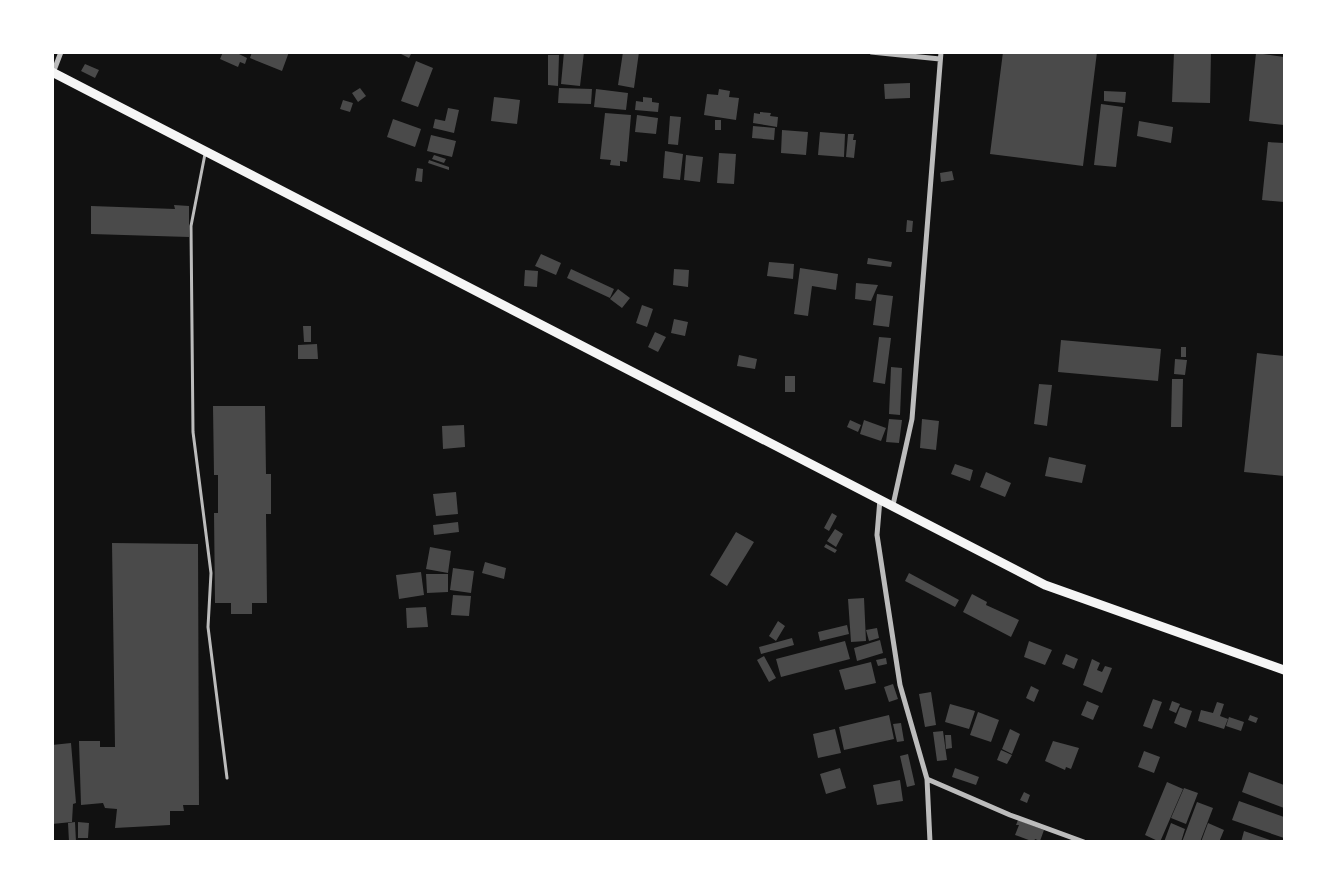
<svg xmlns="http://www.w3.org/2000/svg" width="1337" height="894" font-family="'Work Sans',sans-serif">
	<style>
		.building { fill: #4a4a4a }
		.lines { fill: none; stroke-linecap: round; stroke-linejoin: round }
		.service { stroke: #bcbcbc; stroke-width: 3 }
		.minor { stroke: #bcbcbc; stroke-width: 5 }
		.trunk { stroke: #f5f5f5; stroke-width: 9 }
	</style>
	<rect width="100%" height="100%" fill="#111"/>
	<path class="building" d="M223,52H235L247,58L245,64L240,62L238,67L220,59Z
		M252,52H289L282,71L250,58Z
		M397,52H412L409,58Z
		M564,52H584L580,86L561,84Z
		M623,52H639L634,88L618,85Z
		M1003,52H1097L1083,166L990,154Z
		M1174,52H1211L1210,103L1172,102Z
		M1256,53L1284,57V125L1249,121Z
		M548,55H559L558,86L548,85Z
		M416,61L433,68L418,107L401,101Z
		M85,64L99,70L95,78L81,71Z
		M910,83V98L885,99L884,84Z
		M360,88L366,96L358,102L352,93Z
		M559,88L592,89L591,104L558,103Z
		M596,89L628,93L626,110L594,107Z
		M719,89L730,91L729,97L739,98L736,120L704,115L707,94L718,95Z
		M1104,91L1126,92L1125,103L1104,101Z
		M494,97L520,100L517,124L491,121Z
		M643,97L652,98V102L659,103L658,112L635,110L636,101L643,102Z
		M343,100L353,103L350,112L340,109Z
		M1101,104L1123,107L1116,167L1094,165Z
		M448,108L459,110L454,133L433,128L435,119L445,121Z
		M760,112L771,113L770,116L778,117L777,127L753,123L754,113L760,114Z
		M605,113L631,115L627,162L620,161V166L610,165L611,160L600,159Z
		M637,115L658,118L656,134L635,132Z
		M670,116L681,117L678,145L668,144Z
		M393,119L421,129L415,147L387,137Z
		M715,120H721V130H715Z
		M1139,121L1173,127L1171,143L1137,136Z
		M753,126L775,128L774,140L752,138Z
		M782,130L808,132L806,155L781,153Z
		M820,132L845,134L844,157L818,155Z
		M848,134H854L853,140H856L854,158L846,157Z
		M431,135L456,141L452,157L427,151Z
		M1268,142L1284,143V202L1262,200Z
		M665,151L683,154L680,180L663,178Z
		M719,153L736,154L734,184L717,183Z
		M434,155L446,159L444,163L432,159Z
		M686,155L703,157L700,182L684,180Z
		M429,160L449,167V170L428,163Z
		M417,168L423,169L422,182L415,181Z
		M952,171L954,180L941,182L940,173Z
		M174,205L189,206V237L91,234V206L175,209Z
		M907,220L913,221L912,232H906Z
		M541,254L561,263L556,275L535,266Z
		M868,258L892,262L891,267L867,264Z
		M769,262L794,264L793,279L767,276Z
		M800,268L838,274L836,290L812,286L808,316L794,314Z
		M571,269L614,289L610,298L567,278Z
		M674,269L689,270L688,287L673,285Z
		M525,270L538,271L537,287L524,286Z
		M856,283L878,285L871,301L855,299Z
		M618,289L630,298L622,308L610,299Z
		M877,294L893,296L889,327L873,325Z
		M642,305L653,309L647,327L636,323Z
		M674,319L688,322L685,336L671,333Z
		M303,326H311V342H304Z
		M655,332L666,337L658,352L648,347Z
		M879,337L891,338L885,384L873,382Z
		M1061,340L1161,349L1158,381L1058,372Z
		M317,344L318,359H298V345Z
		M1181,347H1186V357H1181Z
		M1257,353L1284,356V476L1244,472Z
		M739,355L757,359L755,369L737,366Z
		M1175,359L1187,360L1185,375L1174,374Z
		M891,367L902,368L900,415L889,414Z
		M785,376H795V392H785Z
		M1172,379H1183L1182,427H1171Z
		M1039,384L1052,385L1047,426L1034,424Z
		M213,406H265L266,474H271V514H266L267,603H252V614H231V603H215L214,513H218V475H214Z
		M889,419L902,420L899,443L886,442Z
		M922,419L939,421L936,450L920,448Z
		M850,420L861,425L858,432L847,427Z
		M864,420L886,428L881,441L860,434Z
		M464,425L465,447L443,449L442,426Z
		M1049,457L1086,465L1082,483L1045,476Z
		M955,464L973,470L970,481L951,474Z
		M986,472L1011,483L1005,497L980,487Z
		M456,492L458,514L436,516L433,494Z
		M832,513L837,516L829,531L824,528Z
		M458,522L459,532L434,535L433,525Z
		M835,529L843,534L836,547L827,541Z
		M736,532L754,542L727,586L710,575Z
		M112,543L198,544L199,805H183L184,811H170V825L115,828L117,809L105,808L103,803L81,805L79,741H100V747H115Z
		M826,544L837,550L835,553L824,547Z
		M430,547L451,551L448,573L426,569Z
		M485,562L506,568L504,579L482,573Z
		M453,568L474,571L471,593L450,590Z
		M421,572L424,595L399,599L396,575Z
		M909,573L959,600L955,607L905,581Z
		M426,574H448V592L427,593Z
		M972,594L987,602L986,605L1019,620L1011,637L963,612Z
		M453,595L471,596L469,616L451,615Z
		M864,598L866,641L851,642L848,599Z
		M426,607L428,627L407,628L406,608Z
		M778,621L785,626L776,641L769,636Z
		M847,625L849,634L820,641L818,632Z
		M877,628L879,638L869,641L866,630Z
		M792,638L794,645L761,654L759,647Z
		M880,640L883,653L857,661L854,648Z
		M845,641L850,659L781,677L776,659Z
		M1029,641L1052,650L1045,665L1024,657Z
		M1066,654L1078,659L1074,669L1062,664Z
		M764,656L776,678L769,682L757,660Z
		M886,658L887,664L878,666L876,660Z
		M1092,659L1100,663L1097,670L1102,672L1105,666L1112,668L1102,693L1083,685Z
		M871,662L876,683L845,690L839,670Z
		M893,684L898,699L889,702L884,687Z
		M1031,686L1039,690L1034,702L1026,698Z
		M931,692L936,725L925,727L919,694Z
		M1153,699L1162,702L1152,729L1143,726Z
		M1087,701L1099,706L1093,720L1081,715Z
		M1172,701L1180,704L1176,713L1169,710Z
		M1217,702L1224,704L1220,716L1228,719L1224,729L1198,721L1201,710L1213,713Z
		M950,704L975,711L969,729L945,722Z
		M1180,707L1192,711L1186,728L1174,723Z
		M978,712L999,720L991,742L970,735Z
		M889,715L894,739L844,750L839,727Z
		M1250,715L1258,718L1256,723L1248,720Z
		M1229,717L1244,722L1241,731L1226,726Z
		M901,723L904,741L897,742L893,724Z
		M835,729L841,753L818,758L813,734Z
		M1010,729L1020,734L1012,754L1002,749Z
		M943,731L947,760L937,761L933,732Z
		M945,735H951L952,748L946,749Z
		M1053,741L1079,748L1071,769L1066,767L1065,770L1045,761Z
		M71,743L76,803L73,804L72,822L52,824V745Z
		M1001,750L1012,755L1007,764L997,760Z
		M1144,751L1160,757L1154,773L1138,767Z
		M908,754L915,785L907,787L900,756Z
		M840,768L846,788L826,794L820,774Z
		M955,768L979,777L976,785L952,777Z
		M1249,772L1284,785V808L1242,792Z
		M900,780L903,801L877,805L873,785Z
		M1167,782L1183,789L1160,842L1145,835Z
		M1184,788L1198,793L1186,824L1171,818Z
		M1024,792L1030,795L1027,803L1020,800Z
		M1239,801L1284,817V838L1232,820Z
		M1197,802L1213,808L1200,842H1182Z
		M1018,820L1044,830L1040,841L1035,839L1034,842L1015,835L1019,825H1016Z
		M75,822L76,842H69L68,823Z
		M78,822L89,823L88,838H78Z
		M1171,823L1185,829L1181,842H1164Z
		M1208,823L1224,830L1219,842H1201Z
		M1244,831L1273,841V842H1241Z"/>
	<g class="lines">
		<path class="service" d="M205,154L191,226L193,432L211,573L208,627L227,778"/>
		<path class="minor" d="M871,52L940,59
			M53,73L61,52
			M880,499L877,535L900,685L927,779L930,842
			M893,505L912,419L941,52
			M927,779L1010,815L1084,842"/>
		<path class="trunk" d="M52,72L1045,585L1284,670"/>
	</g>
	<rect width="1337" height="894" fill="none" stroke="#ffffff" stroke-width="108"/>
</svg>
